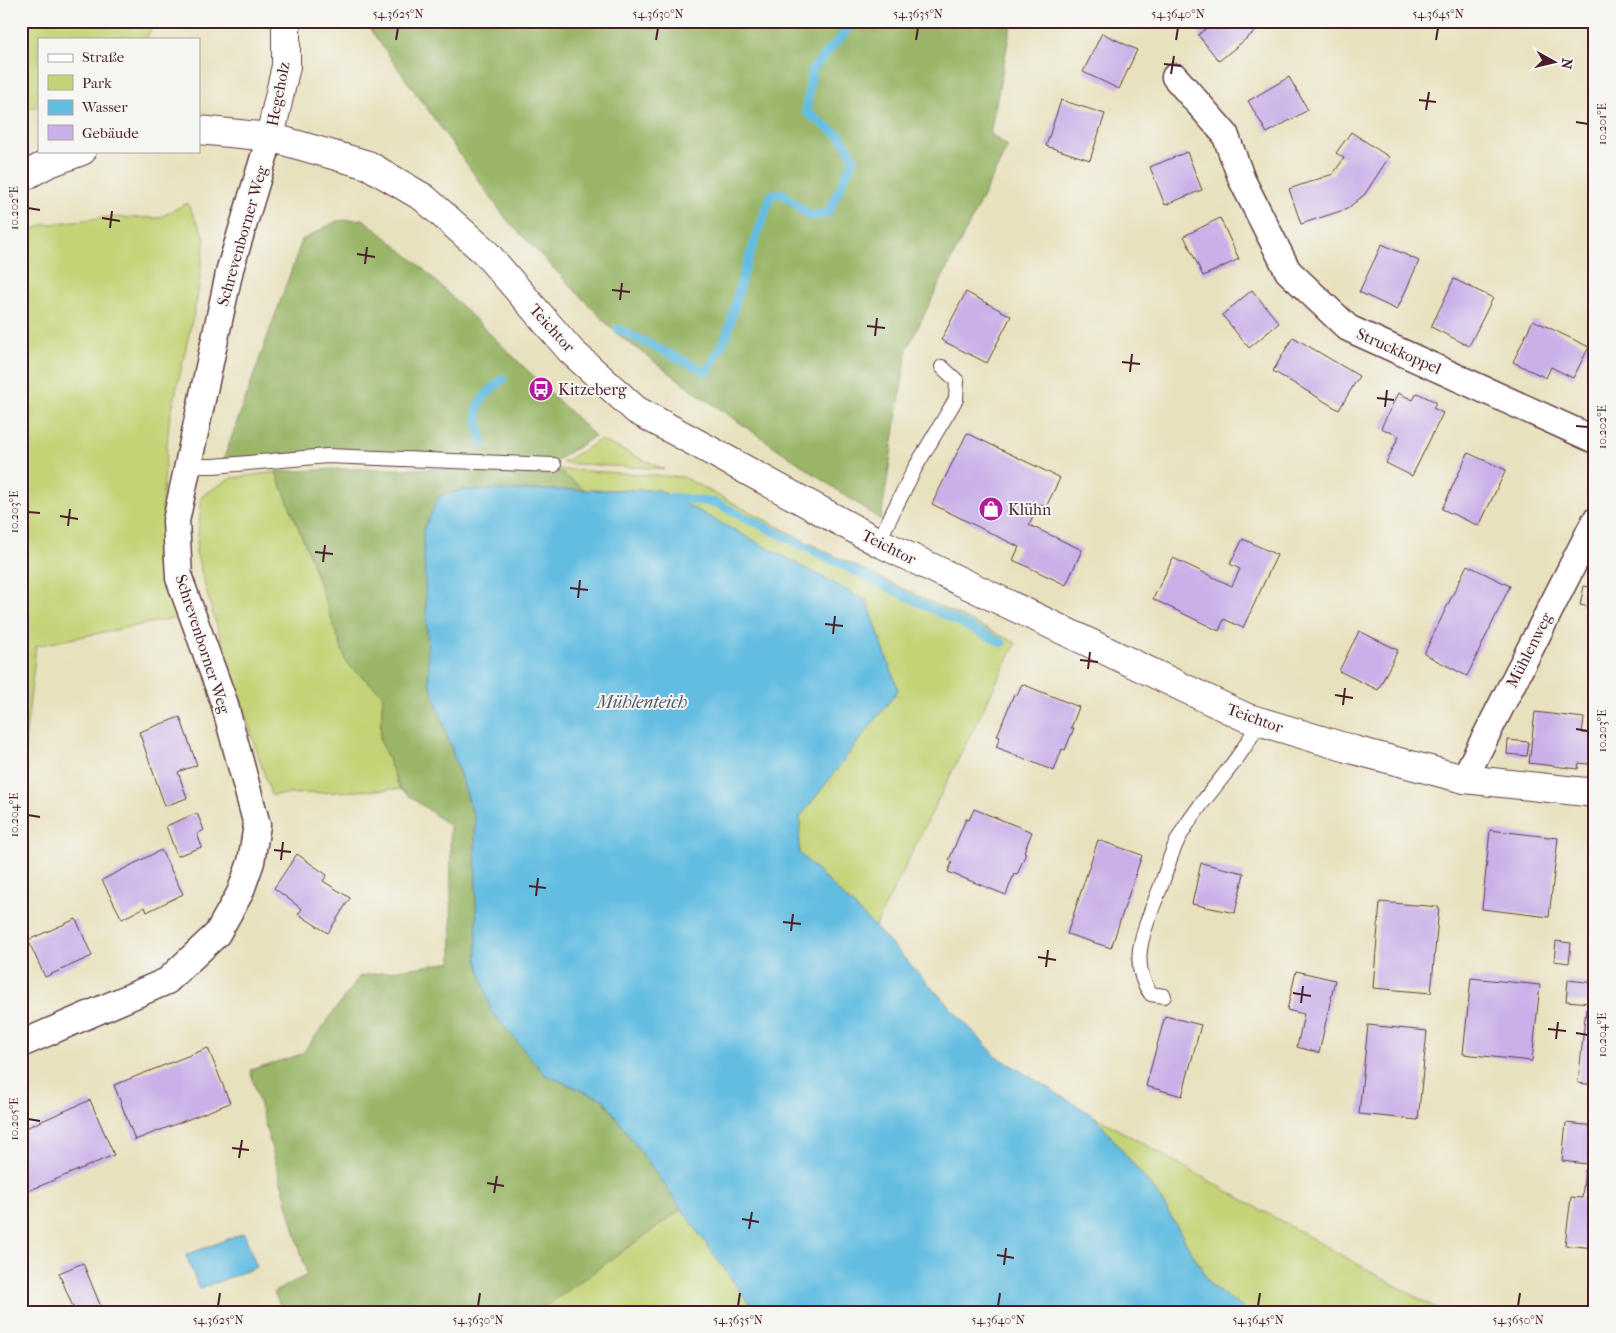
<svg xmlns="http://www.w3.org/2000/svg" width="1616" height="1333" font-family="'IM FELL French Canon',serif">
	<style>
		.green { fill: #c3d376; stroke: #867950 }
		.forest { fill: #9ab567; stroke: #726a49 }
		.water { fill: #63bde1; stroke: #566e86 }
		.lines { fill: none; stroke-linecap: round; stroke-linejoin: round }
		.stream { stroke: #63bde1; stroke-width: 9 }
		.building { fill: #c9b0e8 }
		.service-casing { stroke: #623c41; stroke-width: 16 }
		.minor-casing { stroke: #623c41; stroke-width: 29 }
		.tertiary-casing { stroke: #623c41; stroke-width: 30 }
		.service { stroke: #fff; stroke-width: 14 }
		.minor { stroke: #fff; stroke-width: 26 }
		.tertiary { stroke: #fff; stroke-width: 28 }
		.ticks { fill: none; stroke: #4a1f2b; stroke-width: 2 }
		.labels { text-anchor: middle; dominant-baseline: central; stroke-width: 4; stroke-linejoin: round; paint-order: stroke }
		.street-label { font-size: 16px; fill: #4a1f2b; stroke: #f6f6f2 }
		.poi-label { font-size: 16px; fill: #4a1f2b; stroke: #f6f6f2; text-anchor: start }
		.water-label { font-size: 18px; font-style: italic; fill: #53566b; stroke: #f6f6f2 }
		.neatline { fill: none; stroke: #4a1f2b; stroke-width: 2 }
		.ticks-label { font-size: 12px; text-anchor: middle; fill: #4a1f2b }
	</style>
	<rect width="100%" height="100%" fill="#f6f6f2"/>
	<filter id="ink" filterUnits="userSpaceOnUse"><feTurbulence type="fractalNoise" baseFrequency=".02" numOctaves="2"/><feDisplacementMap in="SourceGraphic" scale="10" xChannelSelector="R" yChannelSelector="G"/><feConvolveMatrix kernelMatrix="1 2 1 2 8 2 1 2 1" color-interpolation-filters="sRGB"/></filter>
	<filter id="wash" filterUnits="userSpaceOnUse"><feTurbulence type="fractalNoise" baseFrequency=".0096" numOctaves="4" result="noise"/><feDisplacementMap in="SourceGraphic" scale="20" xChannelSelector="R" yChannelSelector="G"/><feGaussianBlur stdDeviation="1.12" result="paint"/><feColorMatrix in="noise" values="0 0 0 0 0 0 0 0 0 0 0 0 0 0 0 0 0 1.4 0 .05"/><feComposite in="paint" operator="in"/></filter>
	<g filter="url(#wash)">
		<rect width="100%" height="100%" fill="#e8e1be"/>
		<path class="green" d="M21,21H155L146,39H39V105L21,112Z
			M187,203L205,238L197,299L169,422L162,505L168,572L179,617L36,646L24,753L21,754V236L42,225L108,217L159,218Z
			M600,440L664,469L562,463Z
			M556,469L683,477L819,548L1016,643L875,927L799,853L800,817L898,690L867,601L659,490H585Z
			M276,472L309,554L347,664L383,694L380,739L400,789L271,795L212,611L196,552L202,496L231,478Z
			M1094,1116L1443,1312H1248L1211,1285L1157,1193Z
			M682,1209L755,1312H538V1311Z"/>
		<path class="forest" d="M364,21H1012L990,134L1008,146L907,349L881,520L698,394L616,333L507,220Z
			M363,219L416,262L595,436L554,462L223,461L302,240L337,221Z
			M340,469H556L585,490H463L439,496L429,681L475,820L477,959L545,1075L603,1099L682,1209L538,1312H283L274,1292L307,1275L250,1070L302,1054L360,976L452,962L450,826L400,789L380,739L383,694L347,664L309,554L276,472Z"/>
		<path class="water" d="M463,490H659L867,601L898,690L800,817L799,853L875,927L996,1056L1094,1116L1157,1193L1211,1285L1248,1312H755L603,1099L545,1075L491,1011L477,959L475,820L429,681L423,531L439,496Z
			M244,1233L257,1267L199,1289L186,1255Z"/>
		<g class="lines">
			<path class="stream" d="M618,329L707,372L727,335L743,274L771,195L782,193L810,216L828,213L854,158L841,137L806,112L812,70L855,21
				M483,443C473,406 474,404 503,379
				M671,497L716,503L1002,643"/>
		</g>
		<g id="blocks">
			<path class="building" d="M1215,21H1250L1257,30L1219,61L1198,35Z
				M1102,33L1137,50L1119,89L1083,72Z
				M1289,77L1308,110L1267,133L1248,101Z
				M1061,100L1105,114L1090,160L1046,146Z
				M1351,132L1389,157L1365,194L1347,209L1301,224L1289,189L1333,174L1344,158L1336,153Z
				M1187,152L1202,190L1165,205L1150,167Z
				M1220,218L1239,259L1203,276L1184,236Z
				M1382,244L1419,261L1397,310L1359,292Z
				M1454,279L1493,298L1469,346L1431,327Z
				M1252,290L1279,323L1249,348L1222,315Z
				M966,292L1011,316L987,363L941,340Z
				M1533,320L1589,347L1573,378L1551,367L1546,378L1513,362Z
				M1293,337L1359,376L1339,410L1273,371Z
				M1398,393L1413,400L1417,393L1436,402L1433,408L1443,413L1412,476L1386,463L1399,436L1381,428Z
				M967,433L1060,478L1046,507L1040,504L1029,525L1082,550L1066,585L1013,560L1019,547L932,504Z
				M1468,453L1506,470L1479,526L1442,509Z
				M1243,539L1277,555L1243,628L1224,619L1219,631L1153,599L1173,558L1232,586L1240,569L1230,564Z
				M1467,565L1510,586L1467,676L1424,654Z
				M1584,586L1595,588V608L1580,605Z
				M1359,631L1398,650L1378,690L1339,671Z
				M1022,684L1079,707L1071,728H1074L1065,750L1062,749L1054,771L996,747L1000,737L997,736L1014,694L1017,695Z
				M1535,712L1584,718L1582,733L1595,734V765L1579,763L1578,769L1529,763Z
				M180,717L197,765L178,772L187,798L165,806L139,732Z
				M1508,740L1529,742L1527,756L1507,754Z
				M974,809L1032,832L1024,852L1026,853L1017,875L1014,874L1006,895L948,872L952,862L949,860L966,819L969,820Z
				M197,813L204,830L197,834L202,847L177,856L166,826Z
				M1490,830L1558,838L1549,917L1482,909Z
				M1098,840L1142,855L1111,948L1067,934Z
				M161,850L183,894L147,912L145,907L122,919L102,880Z
				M297,854L327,875L323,881L350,898L328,933L298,914L302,909L274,888Z
				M1201,863L1244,873L1235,913L1192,904Z
				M1593,866H1595V891L1591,890Z
				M1380,902L1439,907L1431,993L1373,988Z
				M76,919L92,956L45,977L28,940Z
				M1556,941L1571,943L1569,963L1554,961Z
				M1296,971L1335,980L1319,1053L1297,1047L1304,1014L1287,1010Z
				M1471,978L1540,985L1532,1061L1463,1054Z
				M1568,980L1595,983V1085L1578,1083L1586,1009L1589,1010L1590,1003L1566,1001Z
				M1165,1016L1201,1025L1182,1096L1146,1086Z
				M1368,1025L1427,1031L1418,1120L1359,1114Z
				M208,1048L230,1103L135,1140L114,1085Z
				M90,1100L114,1155L21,1194V1130Z
				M1566,1123L1595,1126V1165L1562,1161Z
				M1585,1170L1595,1171V1248L1565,1245L1571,1197L1582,1198Z
				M83,1263L103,1312H75L59,1273Z"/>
		</g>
	</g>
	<g filter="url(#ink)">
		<use href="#blocks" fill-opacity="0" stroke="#623c41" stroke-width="1"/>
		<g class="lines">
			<defs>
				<path id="service" d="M186,466H214L327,456L554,465
					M878,542L915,468L956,399L957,381L942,367
					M1164,996L1151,994C1125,960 1149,919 1162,883C1168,866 1171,850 1181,834C1204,794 1240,763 1259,721"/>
				<path id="minor" d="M1175,77L1225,134L1242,180L1288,271L1348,328L1595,440
					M1464,779L1595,521
					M21,1044L167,981L217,934L240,893L251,862L257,825L224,702L179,578L176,521L230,269L270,137"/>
				<path id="tertiary" d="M199,130L270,137L368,165L424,198L485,252L571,351L636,410L878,542L1245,717L1354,750L1464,779L1595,793
					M270,137L286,66V21
					M21,178L47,164L82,151"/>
			</defs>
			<use href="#service" class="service-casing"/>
			<use href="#minor" class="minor-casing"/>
			<use href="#tertiary" class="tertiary-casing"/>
			<use href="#service" class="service"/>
			<use href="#minor" class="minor"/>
			<use href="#tertiary" class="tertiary"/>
		</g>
	</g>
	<path class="ticks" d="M396,40L398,28M656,40L658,28M916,40L918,28M1176,40L1178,28M1436,40L1438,28M1164,64L1181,66M1171,74L1174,56M1419,100L1436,102M1426,110L1429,92M1576,122L1588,124M28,208L40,210M102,218L120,221M110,228L112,211M357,254L375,257M365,264L367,247M612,290L630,292M620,300L622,283M867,326L885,328M875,336L877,318M1122,362L1140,364M1130,372L1132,354M1377,398L1394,400M1385,407L1387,390M1576,426L1588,427M28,512L40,513M60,516L78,519M68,526L70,509M315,552L333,554M323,562L325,545M570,588L588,590M578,598L580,580M825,624L843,626M833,634L835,616M1080,660L1098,662M1088,669L1090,652M1335,695L1353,698M1343,705L1345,688M1576,729L1588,731M28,815L40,817M274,850L291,852M281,860L283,842M529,886L546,888M536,896L538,878M783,922L801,924M791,931L793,914M1038,957L1056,960M1046,967L1048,950M1293,993L1311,996M1301,1003L1303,986M1548,1029L1566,1031M1576,1033L1588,1035M1556,1039L1558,1022M28,1119L40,1121M232,1148L249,1150M239,1158L242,1140M487,1183L504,1186M494,1193L497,1176M742,1219L759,1222M749,1229L752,1212M997,1255L1014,1258M1004,1265L1006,1248M218,1306L220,1293M478,1306L480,1293M738,1306L740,1293M998,1306L1000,1293M1258,1306L1260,1293M1518,1306L1520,1293"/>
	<defs>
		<symbol id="bus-disc" viewBox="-11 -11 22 22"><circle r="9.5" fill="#b5179e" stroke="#f6f6f2"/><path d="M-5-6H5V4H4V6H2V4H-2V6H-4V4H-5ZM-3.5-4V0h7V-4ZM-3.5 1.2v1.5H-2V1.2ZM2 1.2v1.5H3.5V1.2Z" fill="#fff"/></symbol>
		<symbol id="shop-disc" viewBox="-11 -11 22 22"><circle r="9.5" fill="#b5179e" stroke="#f6f6f2"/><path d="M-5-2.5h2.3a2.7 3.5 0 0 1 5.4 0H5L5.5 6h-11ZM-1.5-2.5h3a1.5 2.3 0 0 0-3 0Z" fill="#fff"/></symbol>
	</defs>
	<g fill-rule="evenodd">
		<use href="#bus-disc" x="527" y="375" width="28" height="28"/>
		<use href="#shop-disc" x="977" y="495" width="28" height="28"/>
	</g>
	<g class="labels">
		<g class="street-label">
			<text transform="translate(278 94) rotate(-79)">Hegeholz</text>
			<text transform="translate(242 236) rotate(-74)">Schrevenborner Weg</text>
			<text transform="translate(552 328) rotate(48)">Teichtor</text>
			<text transform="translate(1399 351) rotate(24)">Struckkoppel</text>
			<text transform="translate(889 547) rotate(27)">Teichtor</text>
			<text transform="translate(203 644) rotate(72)">Schrevenborner Weg</text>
			<text transform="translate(1529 650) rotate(-63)">Mühlenweg</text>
			<text transform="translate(1255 718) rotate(20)">Teichtor</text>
		</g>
		<g class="poi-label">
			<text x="558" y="389">Kitzeberg</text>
			<text x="1008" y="509">Klühn</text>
		</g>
		<g class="water-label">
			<text x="642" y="702">Mühlenteich</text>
		</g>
	</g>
	<rect width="1616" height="1333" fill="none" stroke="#f6f6f2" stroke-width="55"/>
	<rect x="38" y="38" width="162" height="115" fill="#f6f6f2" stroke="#b1a0a2"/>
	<rect x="48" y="54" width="25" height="8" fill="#ffffff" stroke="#b1a0a2"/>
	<text x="82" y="62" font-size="15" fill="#4a1f2b">Straße</text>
	<rect x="48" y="75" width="25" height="15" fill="#c3d376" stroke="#b1a0a2"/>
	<text x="82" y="88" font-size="15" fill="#4a1f2b">Park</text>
	<rect x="48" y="100" width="25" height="15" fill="#63bde1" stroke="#b1a0a2"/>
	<text x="82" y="112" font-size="15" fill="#4a1f2b">Wasser</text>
	<rect x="48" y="125" width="25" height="15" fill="#c9b0e8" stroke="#b1a0a2"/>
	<text x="82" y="138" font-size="15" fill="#4a1f2b">Gebäude</text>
	<g transform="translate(1554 62) rotate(98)" stroke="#f6f6f2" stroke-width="4" paint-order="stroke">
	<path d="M0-4L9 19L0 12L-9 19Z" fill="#4a1f2b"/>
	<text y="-8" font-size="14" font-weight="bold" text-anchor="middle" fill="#4a1f2b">N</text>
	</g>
	<rect x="28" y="28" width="1560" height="1278" class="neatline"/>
	<g class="ticks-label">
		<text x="398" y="18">54.3625°N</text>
		<text x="658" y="18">54.3630°N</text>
		<text x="918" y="18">54.3635°N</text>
		<text x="1178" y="18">54.3640°N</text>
		<text x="1438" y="18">54.3645°N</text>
		<text transform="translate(1602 124) rotate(-90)" y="4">10.201°E</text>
		<text transform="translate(14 208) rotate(-90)" y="4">10.202°E</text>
		<text transform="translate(1602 427) rotate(-90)" y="4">10.202°E</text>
		<text transform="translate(14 512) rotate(-90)" y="4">10.203°E</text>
		<text transform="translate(1602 731) rotate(-90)" y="4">10.203°E</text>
		<text transform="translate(14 815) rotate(-90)" y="4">10.204°E</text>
		<text transform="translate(1602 1035) rotate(-90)" y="4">10.204°E</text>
		<text transform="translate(14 1119) rotate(-90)" y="4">10.205°E</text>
		<text x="218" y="1324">54.3625°N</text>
		<text x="478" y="1324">54.3630°N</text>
		<text x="738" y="1324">54.3635°N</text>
		<text x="998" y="1324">54.3640°N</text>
		<text x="1258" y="1324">54.3645°N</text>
		<text x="1518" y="1324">54.3650°N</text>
	</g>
</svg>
